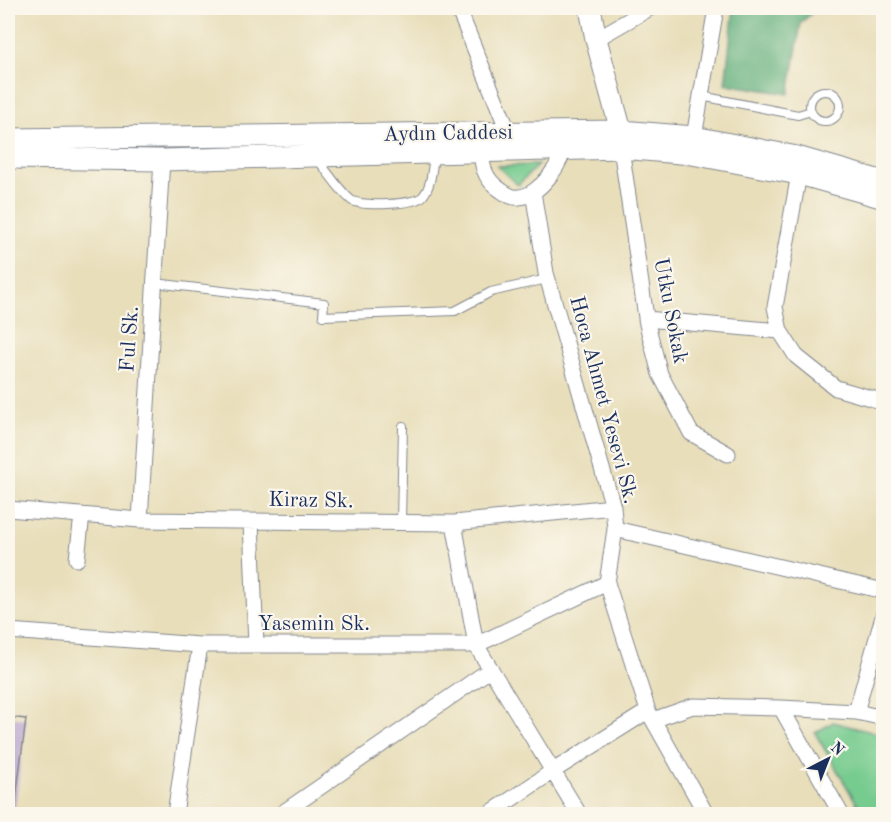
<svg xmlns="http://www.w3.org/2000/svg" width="891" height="822" font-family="'Old Standard TT',serif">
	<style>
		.green { fill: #76cb8e; stroke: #487d76; stroke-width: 1.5 }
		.forest { fill: #60af79; stroke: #3e6f6c; stroke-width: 1.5 }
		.building { fill: #b5a0ce }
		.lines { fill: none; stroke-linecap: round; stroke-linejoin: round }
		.lane-casing { stroke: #82868c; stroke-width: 10 }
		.street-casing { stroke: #82868c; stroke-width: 17 }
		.secondary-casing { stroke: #82868c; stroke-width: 23 }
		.lane { stroke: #fff; stroke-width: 8 }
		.street { stroke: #fff; stroke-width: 15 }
		.secondary { stroke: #fff; stroke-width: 21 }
		.labels { text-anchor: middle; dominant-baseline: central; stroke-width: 4.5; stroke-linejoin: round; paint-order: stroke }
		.street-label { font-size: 21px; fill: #1b2f5e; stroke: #fbf7ec }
	</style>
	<rect width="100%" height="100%" fill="#fbf7ec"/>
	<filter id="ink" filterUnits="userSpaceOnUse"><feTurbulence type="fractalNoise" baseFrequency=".0167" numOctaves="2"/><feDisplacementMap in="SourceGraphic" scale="12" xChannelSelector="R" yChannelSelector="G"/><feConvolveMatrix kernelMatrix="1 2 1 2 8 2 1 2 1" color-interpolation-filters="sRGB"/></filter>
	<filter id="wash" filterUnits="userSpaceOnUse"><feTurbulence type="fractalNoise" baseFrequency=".008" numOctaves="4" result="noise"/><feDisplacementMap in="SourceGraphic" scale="24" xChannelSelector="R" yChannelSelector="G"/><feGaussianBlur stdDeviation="1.35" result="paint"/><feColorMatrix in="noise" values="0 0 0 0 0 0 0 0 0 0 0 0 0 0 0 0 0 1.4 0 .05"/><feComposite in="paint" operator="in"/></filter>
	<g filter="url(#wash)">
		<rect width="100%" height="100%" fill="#e8deba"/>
		<path class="green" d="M538,165L518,185L497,166Z
			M833,722L883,735V814H863L815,733Z"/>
		<path class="forest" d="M734,8H817L801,23L789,94L725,84Z"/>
		<g id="blocks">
			<path class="building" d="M8,717L26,719L14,814H8Z"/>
		</g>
	</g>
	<g filter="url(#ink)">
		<use href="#blocks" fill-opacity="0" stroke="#82868c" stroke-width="1.5"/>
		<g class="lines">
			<defs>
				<path id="lane" d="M810 106a15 15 0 1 1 30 0a15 15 0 1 1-30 0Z
					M701,96L798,115L811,111
					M317,159C328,172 338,189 351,200C360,207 416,205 423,196C432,185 432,168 434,155
					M155,283L324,303L323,316L455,311L491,292L547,279
					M401,523L403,426"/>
				<path id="street" d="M458,8L509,133
					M596,39L650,8
					M694,137L716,8
					M481,143C481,164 483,179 502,191C506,194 513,198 519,197C539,196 565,161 564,143
					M621,148L647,324L660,374L691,433L728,454
					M799,174L775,307L780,331L796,356L836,388L884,402
					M533,192L546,273L613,507L615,529L607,583L648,711L706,814
					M646,319L780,331
					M8,509L140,520L454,523L613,507
					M140,520L162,160
					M251,521L256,645
					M454,523L476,645L579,814
					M615,529L884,591
					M77,559L82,515
					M8,631L200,645H476L607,583
					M781,708L841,814
					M856,712L884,613
					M653,720L693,706L781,708L856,712L884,718
					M175,814L200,645
					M281,814L491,669
					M489,814L553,771L648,711"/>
				<path id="secondary" d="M590,8L596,39L621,131V144
					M8,139L621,131L694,137L797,157L884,182
					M8,158L162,160L621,148L692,154L799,174L884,198"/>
			</defs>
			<use href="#lane" class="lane-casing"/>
			<use href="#street" class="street-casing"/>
			<use href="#secondary" class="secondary-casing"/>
			<use href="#lane" class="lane"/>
			<use href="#street" class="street"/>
			<use href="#secondary" class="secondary"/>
		</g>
	</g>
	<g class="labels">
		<g class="street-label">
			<text transform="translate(448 134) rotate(-1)">Aydın Caddesi</text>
			<text transform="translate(670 311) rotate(79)">Utku Sokak</text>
			<text transform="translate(130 339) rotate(-86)">Ful Sk.</text>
			<text transform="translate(603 400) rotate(75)">Hoca Ahmet Yesevi Sk.</text>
			<text transform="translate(311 501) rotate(1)">Kiraz Sk.</text>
			<text x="314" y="624">Yasemin Sk.</text>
		</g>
	</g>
	<rect width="891" height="822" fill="none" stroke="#fbf7ec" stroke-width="30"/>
	<g transform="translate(828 759) rotate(42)" stroke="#fbf7ec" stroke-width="4.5" paint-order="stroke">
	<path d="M0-4.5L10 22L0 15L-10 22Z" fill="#1b2f5e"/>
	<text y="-9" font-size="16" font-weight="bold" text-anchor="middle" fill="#1b2f5e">N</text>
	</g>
</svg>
